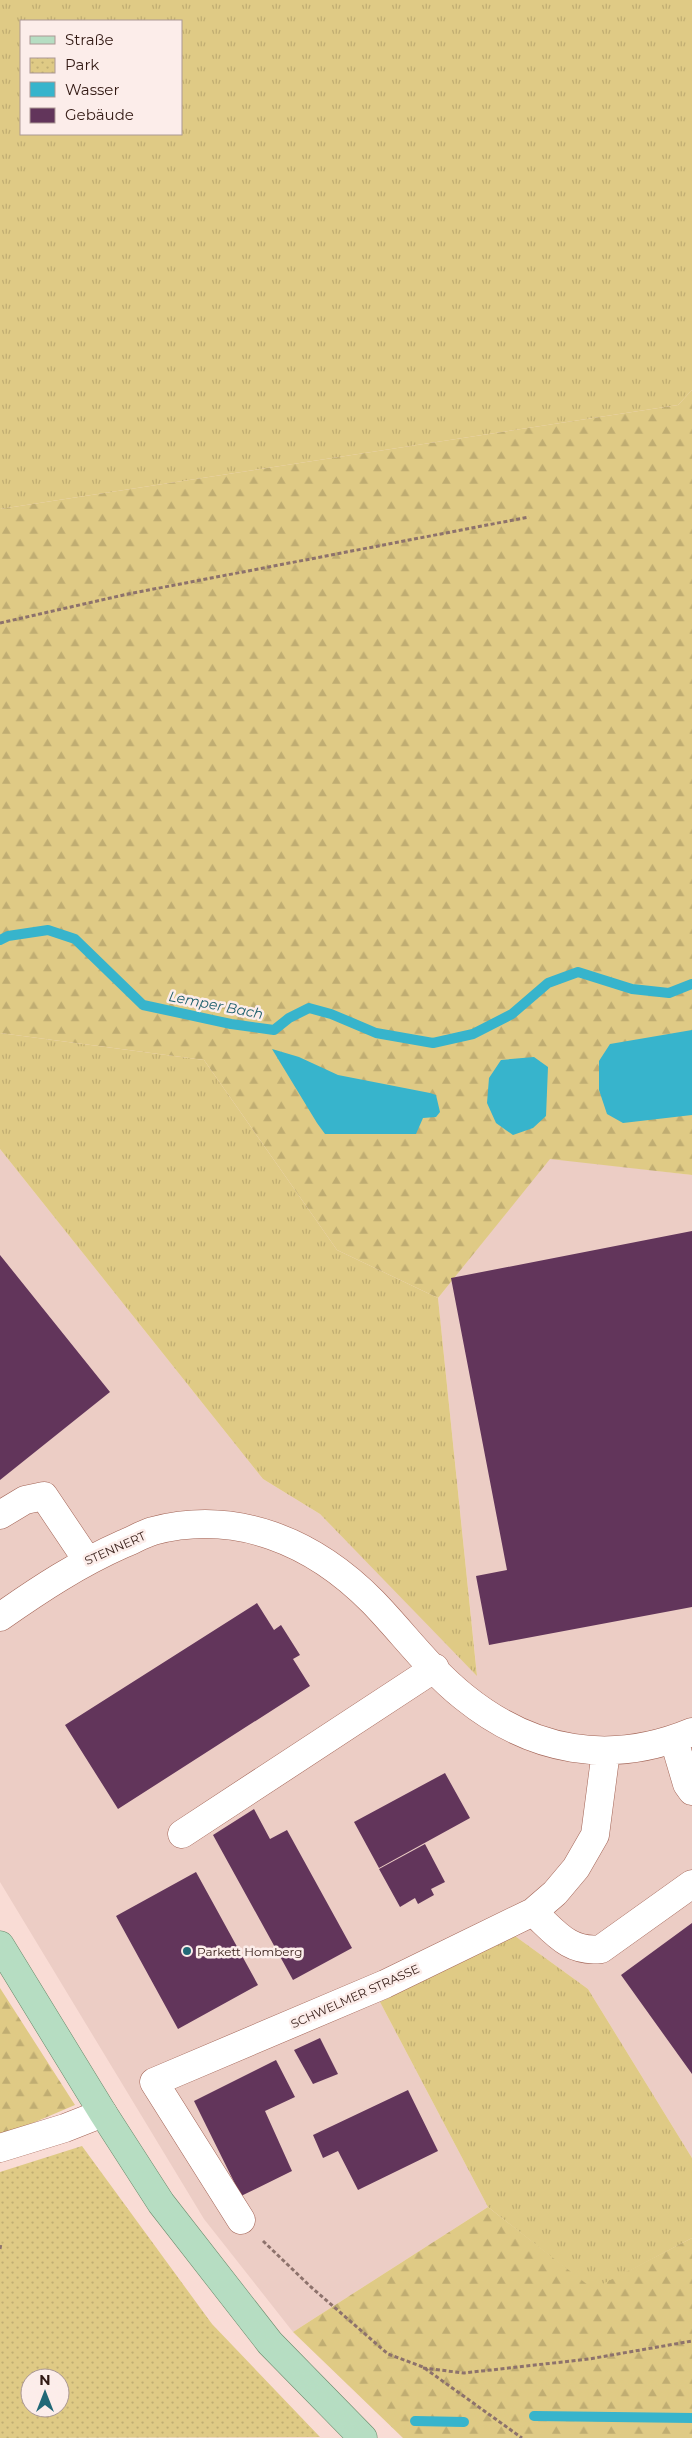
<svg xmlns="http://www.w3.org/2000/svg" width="692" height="2438" font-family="Montserrat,sans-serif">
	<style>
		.built { fill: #eccdc5 }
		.grass { fill: url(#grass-tufts); fill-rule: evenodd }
		.forest { fill: url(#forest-firs) }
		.park { fill: url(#park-dots); fill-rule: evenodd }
		.water { fill: #37b4cc }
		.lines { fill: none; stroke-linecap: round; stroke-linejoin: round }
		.stream { stroke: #37b4cc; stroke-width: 10 }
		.building { fill: #62355b }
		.minor-casing { stroke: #a26355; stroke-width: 29 }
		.major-casing { stroke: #698a6a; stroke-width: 29 }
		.path { stroke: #8d726c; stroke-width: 3; stroke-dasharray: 4 2.5; stroke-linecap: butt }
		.minor { stroke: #fff; stroke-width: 28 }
		.major { stroke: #b6ddc2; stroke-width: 28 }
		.poi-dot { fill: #226977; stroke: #fcedea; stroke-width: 2 }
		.labels { text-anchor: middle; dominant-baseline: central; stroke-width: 5; stroke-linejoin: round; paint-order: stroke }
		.street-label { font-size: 12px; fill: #321913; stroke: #fcedea }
		.poi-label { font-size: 12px; fill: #321913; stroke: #fcedea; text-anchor: start }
		.water-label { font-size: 14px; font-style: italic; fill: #1e606d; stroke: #fcedea }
	</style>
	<defs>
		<pattern id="grass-tufts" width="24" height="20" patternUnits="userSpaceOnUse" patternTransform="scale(1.25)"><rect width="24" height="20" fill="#dfca85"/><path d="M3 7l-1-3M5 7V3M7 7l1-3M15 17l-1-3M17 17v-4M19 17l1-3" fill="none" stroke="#c0ad72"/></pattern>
		<pattern id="forest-firs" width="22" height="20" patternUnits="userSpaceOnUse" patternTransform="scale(1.25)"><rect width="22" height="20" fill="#dfca85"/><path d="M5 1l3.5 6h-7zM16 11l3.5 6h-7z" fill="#c0ad72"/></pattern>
		<pattern id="park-dots" width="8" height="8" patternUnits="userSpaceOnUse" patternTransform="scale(1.25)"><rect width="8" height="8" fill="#dfca85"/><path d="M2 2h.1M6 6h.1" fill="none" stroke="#c0ad72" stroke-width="1.8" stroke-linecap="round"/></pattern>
	</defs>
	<rect width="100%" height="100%" fill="#f9dcd5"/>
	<path class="built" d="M0,1149L263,1479L320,1514L477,1675L438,1298L550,1158L692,1175V2158L588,1989L515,1936L380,2002L488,2207L293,2332L204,2219L0,1882Z"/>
	<path class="grass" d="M0,0H692V390L678,405L0,509ZM21,21H181V134H21Z
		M0,1033L204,1060L337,1250L438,1298L477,1676L320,1514L263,1479L0,1149Z
		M515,1936L588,1989L692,2158V2238L593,2290L488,2207L380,2002Z"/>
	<path class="forest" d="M692,390V1175L550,1159L438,1298L337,1250L204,1060L0,1033V509L678,405Z
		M0,1988L75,2105L0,2137Z
		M488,2207L593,2289L692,2238V2438H403L293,2332Z"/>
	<path class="park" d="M82,2146L212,2324L320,2437L0,2438V2172ZM30,2378H60V2408H30Z"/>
	<path class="water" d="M692,1030V1115L623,1123L607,1114L599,1090V1061L610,1044Z
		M272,1049L299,1057L338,1075L430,1093L436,1095L440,1112L436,1117L423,1118L416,1134H325L317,1123Z
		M534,1057L548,1067L546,1116L533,1128L513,1135L496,1123L487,1103L489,1078L501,1060Z"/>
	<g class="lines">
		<path class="stream" d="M0,940L8,936L48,930L75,939L143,1005L231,1024L274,1030L289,1018L309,1008L331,1014L376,1033L433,1043L473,1034L512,1014L548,983L578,972L632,989L669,993L692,984
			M534,2416L692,2418
			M415,2421L464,2422"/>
	</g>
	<path class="building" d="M692,1231V1607L489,1645L476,1576L507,1570L451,1278Z
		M0,1255L110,1392L0,1480Z
		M257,1603L274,1630L281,1625L300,1655L293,1659L310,1686L118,1809L65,1725Z
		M445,1773L470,1818L379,1868L354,1822Z
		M254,1809L270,1839L287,1830L352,1948L293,1980L213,1835Z
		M425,1844L445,1882L431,1889L434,1895L418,1904L415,1898L400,1907L379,1869Z
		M196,1872L258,1985L178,2029L116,1916Z
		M692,1923V2074L621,1975Z
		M320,2038L338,2074L313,2084L294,2050Z
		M276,2060L295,2097L265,2111L292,2171L241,2196L194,2101Z
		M408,2090L438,2151L358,2190L338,2151L323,2158L313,2135Z"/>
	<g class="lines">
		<defs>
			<path id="minor" d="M0,1515L25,1500L44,1496L87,1560
				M0,1617C40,1589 78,1564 123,1544C133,1540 143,1534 153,1531C237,1509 314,1542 373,1602C403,1633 430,1670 464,1697C532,1752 610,1766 692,1732
				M674,1740L687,1784L692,1791
				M182,1834L435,1668
				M533,1912C555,1932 569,1953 601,1949L692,1884
				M0,2148L65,2128L103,2113
				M241,2220L154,2082L385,1984L533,1912L555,1893L576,1868L595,1835L606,1751"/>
			<path id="major" d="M0,1945L103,2113L161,2203L270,2343L363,2438"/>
		</defs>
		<use href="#minor" class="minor-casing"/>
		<use href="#major" class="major-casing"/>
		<path class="path" d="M0,623L128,594L529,517
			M263,2241L311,2287L388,2354L423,2367L522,2438
			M0,2249L1,2243
			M423,2368L464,2373L589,2359L692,2341"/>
		<use href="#minor" class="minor"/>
		<use href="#major" class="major"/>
	</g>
	<circle class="poi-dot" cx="187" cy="1951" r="5"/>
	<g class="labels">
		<g class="street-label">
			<text transform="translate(115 1548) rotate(-24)">STENNERT</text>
			<text transform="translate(355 1996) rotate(-24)">SCHWELMER STRASSE</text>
		</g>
		<g class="poi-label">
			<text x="197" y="1951">Parkett Homberg</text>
		</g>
		<g class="water-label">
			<text transform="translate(216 1005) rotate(11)">Lemper Bach</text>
		</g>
	</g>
	<rect x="20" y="20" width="162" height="115" fill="#fcedea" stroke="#ab9894"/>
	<rect x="30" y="36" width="25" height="8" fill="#b6ddc2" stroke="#ab9894"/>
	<text x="65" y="45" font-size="15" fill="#321913">Straße</text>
	<rect x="30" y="58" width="25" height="15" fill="url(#park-dots)" stroke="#ab9894"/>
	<text x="65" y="70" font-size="15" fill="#321913">Park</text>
	<rect x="30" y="82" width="25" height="15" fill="#37b4cc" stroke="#ab9894"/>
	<text x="65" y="95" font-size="15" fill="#321913">Wasser</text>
	<rect x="30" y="108" width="25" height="15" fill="#62355b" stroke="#ab9894"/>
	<text x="65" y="120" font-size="15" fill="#321913">Gebäude</text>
	<g transform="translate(45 2393)"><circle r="24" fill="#fcedea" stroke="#ab9894"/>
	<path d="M0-4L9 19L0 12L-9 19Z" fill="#226977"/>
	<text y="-8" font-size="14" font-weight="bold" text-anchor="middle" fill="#321913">N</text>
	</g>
</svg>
